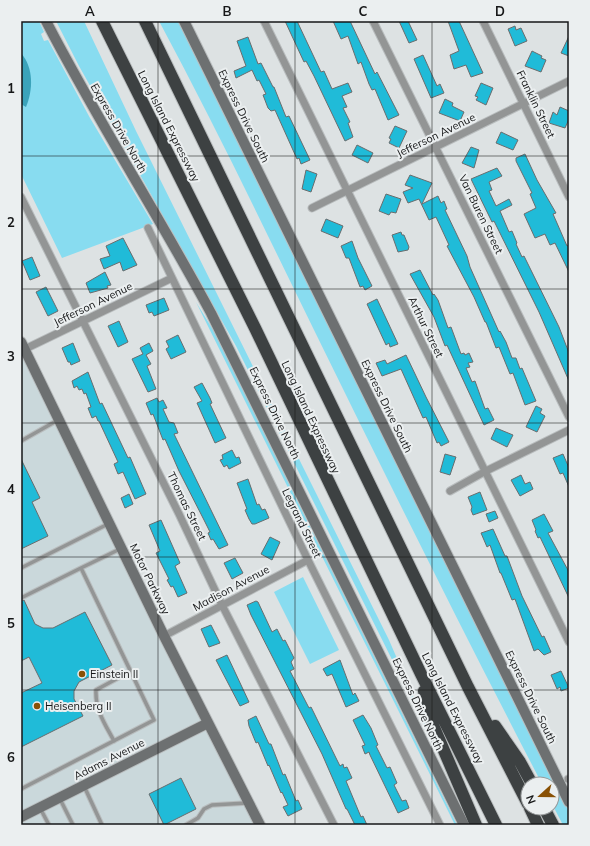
<svg xmlns="http://www.w3.org/2000/svg" width="590" height="846" font-family="Mulish,sans-serif">
	<style>
		.built { fill: #cad8db }
		.green { fill: #88dcf0 }
		.water { fill: #3ba3ba }
		.building { fill: #20bbd8; stroke: #696d6e }
		.lines { fill: none; stroke-linecap: round; stroke-linejoin: round }
		.lane-casing { stroke: #b9bdbe; stroke-width: 5.5 }
		.street-casing { stroke: #b9bdbe; stroke-width: 9 }
		.secondary-casing { stroke: #b9bdbe; stroke-width: 12 }
		.highway-casing { stroke: #b9bdbe; stroke-width: 14 }
		.lane { stroke: #939595; stroke-width: 3.5 }
		.street { stroke: #939595; stroke-width: 7 }
		.secondary { stroke: #6d7071; stroke-width: 10 }
		.highway { stroke: #3d4142; stroke-width: 12 }
		.grid { fill: none; stroke: #161718; stroke-width: 1; stroke-opacity: 0.55 }
		.poi-dot { fill: #895105; stroke: #ebeff0; stroke-width: 1.5 }
		.labels { text-anchor: middle; dominant-baseline: central; stroke-width: 4; stroke-linejoin: round; paint-order: stroke }
		.street-label { font-size: 11px; fill: #161718; stroke: #ebeff0 }
		.poi-label { font-size: 11px; fill: #161718; stroke: #ebeff0; text-anchor: start }
		.neatline { fill: none; stroke: #161718; stroke-width: 1.5 }
		.grid-label { font-size: 13px; text-anchor: middle; font-weight: bold; fill: #161718 }
	</style>
	<rect width="100%" height="100%" fill="#dde2e3"/>
	<path class="built" d="M21,346L263,825H21Z"/>
	<path class="green" d="M21,21H39L44,32L41,34L44,41L48,40L90,118L153,224L62,258L21,174Z
		M56,21H84L136,131L389,640L434,744L236,346L79,66Z
		M159,21H182L569,812V825H563L552,804V784H542C464,634 389,483 315,332C264,228 214,123 159,21Z
		M196,302L215,333L457,825H455Z
		M303,577L339,650L310,664L274,592Z"/>
	<path class="water" d="M21,53C34,68 33,90 26,107L21,104Z"/>
	<path class="building" d="M285,21H297L321,72L324,71L332,89L348,83L352,92L342,96L347,107L343,108L350,122L348,123L353,137L345,141L314,76L306,61L304,62Z
		M333,21H350L375,74L377,72L399,115L388,120L375,89L372,90L369,84L361,62L358,64L348,36L341,39Z
		M399,21H408L417,40L409,43Z
		M448,21H459L483,73L471,77L466,65L454,69L450,55L459,51Z
		M515,26L516,30L521,28L527,41L515,46L508,29Z
		M569,36V56L561,53Z
		M248,37L258,64L261,63L273,87H274L286,117L289,116L310,160L301,164L299,158L297,159L275,110L271,111L268,108L263,95L266,94L259,80L257,81L252,70L236,78L234,71L246,66L237,41Z
		M532,51L542,56L541,58L546,60L541,72L525,66Z
		M423,55L437,86L440,84L444,93L431,98L414,59Z
		M481,83L493,88L486,105L476,100L478,97L475,96Z
		M445,99L453,103L452,106L464,112L460,121L439,113Z
		M560,107L569,111V119L565,128L549,123L553,112L557,115Z
		M395,126L407,131L399,148L389,143L391,139L389,138Z
		M501,132L518,140L513,150L496,143Z
		M357,145L373,153L368,163L352,155Z
		M471,147L479,150L474,168L462,163Z
		M525,154L537,180L556,213L553,214L567,246L569,245V272L555,243L550,245L545,234L535,238L524,214L536,208L530,194L532,193L516,161V158Z
		M497,168L502,176L489,182L492,190L489,191L496,206L509,199L512,205L500,211L509,232L512,231L517,243L516,244L522,257L524,256L559,327L569,353V381L539,312L494,221L492,222L471,179Z
		M306,170L317,174L311,192L302,189Z
		M410,175L432,183L422,204L438,196L441,203L444,201L447,209L445,210L467,256L470,267L499,332L500,331L506,342L512,358H516L520,369L522,368L536,401L525,405L513,373L510,374L499,347L496,348L486,322H485L474,297L447,246L449,245L436,217L429,220L419,199L408,203L403,192L413,188L405,185Z
		M386,194L401,199L396,213L391,212L389,215L379,211Z
		M326,219L343,226L338,238L321,231Z
		M401,232L402,235H404L409,247L408,250L398,252L392,235Z
		M123,238L137,265L123,271L120,262L104,269L100,259L110,256L106,246Z
		M352,241L358,258L372,286L365,290L363,286L360,287L349,258H346L341,246Z
		M32,257L40,276L30,280L22,261Z
		M420,270L433,295L434,294L438,300L448,328L451,327L461,354L464,353L465,355L469,353L473,362L468,363L470,367L466,368L472,382L475,381L485,409L488,408L494,420L484,425L447,345L445,346L434,317L410,274Z
		M105,272L111,285L107,286L108,288L90,293L86,283Z
		M46,287L58,311L48,316L36,292Z
		M164,298L169,310L154,316L152,312L149,313L146,305Z
		M377,299L398,344L390,347L389,343L386,345L367,304Z
		M119,321L128,342L118,347L108,326Z
		M178,335L186,352L171,359L166,349L169,347L166,341Z
		M73,343L80,361L71,365L70,362H68L62,348Z
		M149,343L153,351L146,355L151,364L147,366L156,389L148,392L132,359L143,354L140,348Z
		M406,355L426,397L449,442L441,446L439,442L437,443L426,417L423,418L401,369L382,376L376,363L385,360L387,364Z
		M88,372L100,404L102,403L128,458L130,457L146,494L135,499L123,472L118,474L114,464L118,462L99,421H98L96,416L92,418L88,408L91,407L86,393L84,394L82,389L79,390L77,386L74,388L72,381Z
		M202,383L210,398L212,403L210,404L226,438L215,443L197,403L202,401L194,387Z
		M157,398L159,402L163,400L167,408L163,409L169,422L174,423L178,433L174,434L228,545L219,549L213,539L211,540L208,533L210,532L204,520L179,471L165,439L163,440L153,414L151,415L146,403Z
		M536,406L542,409L540,413L545,416L537,432L526,427Z
		M496,428L513,435L507,447L491,439Z
		M232,450L236,458L239,457L241,463L229,469L227,465L224,467L220,460L223,459L222,455Z
		M445,454L456,457L450,475L440,472Z
		M563,454L569,468V487L563,473L560,474L553,458Z
		M21,459L40,498L32,502L48,536L21,549Z
		M521,475L525,484L530,482L533,489L520,496L511,480Z
		M248,479L257,505L259,504L262,510L265,509L269,518L255,524H252L249,519L245,510L247,509L237,483Z
		M480,492L487,510L473,515L471,510L472,507L468,497Z
		M129,494L133,504L125,508L121,498Z
		M495,511L498,518L489,522L486,514Z
		M544,514L553,531L548,533L569,572V598L540,537L538,538L535,531L536,530L532,520Z
		M161,520L180,563L175,566L187,593L178,597L173,586L171,587L167,580L169,579L156,553L160,551L149,525Z
		M493,529L505,556H507L522,596L542,637L544,636L551,652L544,655L538,649L534,651L515,599L512,600L501,573H500L490,545L487,547L481,533Z
		M270,537L280,542L272,560L261,554Z
		M235,558L243,573L232,579L224,563Z
		M24,600L35,624L43,628H53L85,612L112,665L79,682L74,691V699L83,716L21,747V693L42,683L29,657L21,661V601Z
		M256,601L258,602L272,632L277,629L283,641L285,640L294,658L291,662L294,669L290,671L309,708L311,707L314,713L337,760L340,766L343,764L344,768L347,767L352,778L346,781L361,817L363,816L367,825H355L347,809H346L322,754L251,615L247,605Z
		M211,625L220,643L209,647L201,629Z
		M227,655L249,702L240,706L216,660Z
		M340,660L353,695L355,693L359,701L346,707L332,674L327,676L323,669Z
		M561,671L569,688L561,691L560,687L557,689L551,675Z
		M363,715L371,728L378,745L376,746L387,768L390,767L397,783L394,785L402,801L406,800L409,808L398,813L370,755L369,752L365,754L362,746L365,745L353,720Z
		M256,716L269,744H271L283,775L285,774L296,801L298,800L302,809L288,816L283,807L288,805L282,792L281,793L269,765L268,766L258,742L256,743L249,726L248,720Z
		M181,778L196,809L164,825L149,794Z"/>
	<g class="lines">
		<defs>
			<path id="lane" d="M21,441L58,420
				M21,568L108,524
				M81,568L120,549
				M21,598L81,568L154,720L21,789
				M114,741C105,724 95,710 96,690L131,671
				M84,786L102,825
				M60,799L73,825
				M40,808L49,825
				M186,825L198,818L204,809L212,805L247,803"/>
			<path id="street" d="M264,21L569,642
				M373,21L569,417
				M483,21L569,197
				M21,197L179,514L222,605L334,825
				M312,208L569,81
				M148,228L308,560L440,825
				M25,349L172,278
				M450,491L484,472L569,430
				M164,636L308,560
				M568,779H569"/>
			<path id="secondary" d="M46,21C97,120 158,214 211,313L464,825
				M184,21L569,802
				M21,342L164,636L260,825
				M21,817L208,723"/>
			<path id="highway" d="M102,21L255,328L421,674L496,825
				M145,21L468,687L528,804
				M424,691L430,718L476,825
				M495,726L520,762L532,784
				M530,808L538,825
				M544,808L553,825"/>
		</defs>
		<use href="#lane" class="lane-casing"/>
		<use href="#street" class="street-casing"/>
		<use href="#secondary" class="secondary-casing"/>
		<use href="#highway" class="highway-casing"/>
		<use href="#lane" class="lane"/>
		<use href="#street" class="street"/>
		<use href="#secondary" class="secondary"/>
		<use href="#highway" class="highway"/>
	</g>
	<path class="grid" d="M158,21V825M295,21V825M432,21V825M21,156H569M21,289H569M21,423H569M21,557H569M21,690H569"/>
	<g class="poi-dot">
		<circle cx="82" cy="674" r="4"/>
		<circle cx="37" cy="706" r="4"/>
	</g>
	<g class="labels">
		<g class="street-label">
			<text transform="translate(536 104) rotate(64)">Franklin Street</text>
			<text transform="translate(244 116) rotate(64)">Express Drive South</text>
			<text transform="translate(169 126) rotate(63)">Long Island Expressway</text>
			<text transform="translate(119 128) rotate(60)">Express Drive North</text>
			<text transform="translate(436 135) rotate(-26)">Jefferson Avenue</text>
			<text transform="translate(481 214) rotate(64)">Van Buren Street</text>
			<text transform="translate(93 304) rotate(-26)">Jefferson Avenue</text>
			<text transform="translate(426 327) rotate(64)">Arthur Street</text>
			<text transform="translate(387 406) rotate(64)">Express Drive South</text>
			<text transform="translate(275 413) rotate(64)">Express Drive North</text>
			<text transform="translate(311 417) rotate(65)">Long Island Expressway</text>
			<text transform="translate(187 506) rotate(64)">Thomas Street</text>
			<text transform="translate(302 523) rotate(64)">Legrand Street</text>
			<text transform="translate(150 579) rotate(64)">Motor Parkway</text>
			<text transform="translate(231 588) rotate(-28)">Madison Avenue</text>
			<text transform="translate(531 697) rotate(64)">Express Drive South</text>
			<text transform="translate(418 704) rotate(64)">Express Drive North</text>
			<text transform="translate(453 708) rotate(63)">Long Island Expressway</text>
			<text transform="translate(109 759) rotate(-27)">Adams Avenue</text>
		</g>
		<g class="poi-label">
			<text x="90" y="674">Einstein II</text>
			<text x="45" y="706">Heisenberg II</text>
		</g>
	</g>
	<rect width="590" height="846" fill="none" stroke="#ebeff0" stroke-width="44"/>
	<g transform="translate(540 796) rotate(249)"><circle r="19" fill="#ebeff0" stroke="#96999a"/>
	<path d="M0-3L7 15L0 10L-7 15Z" fill="#895105"/>
	<text y="-6" font-size="11" font-weight="bold" text-anchor="middle" fill="#161718">N</text>
	</g>
	<rect x="22" y="22" width="546" height="802" class="neatline"/>
	<g class="grid-label">
		<text x="90" y="16">A</text>
		<text x="227" y="16">B</text>
		<text x="363" y="16">C</text>
		<text x="500" y="16">D</text>
		<text x="11" y="93">1</text>
		<text x="11" y="227">2</text>
		<text x="11" y="361">3</text>
		<text x="11" y="494">4</text>
		<text x="11" y="628">5</text>
		<text x="11" y="762">6</text>
	</g>
</svg>
